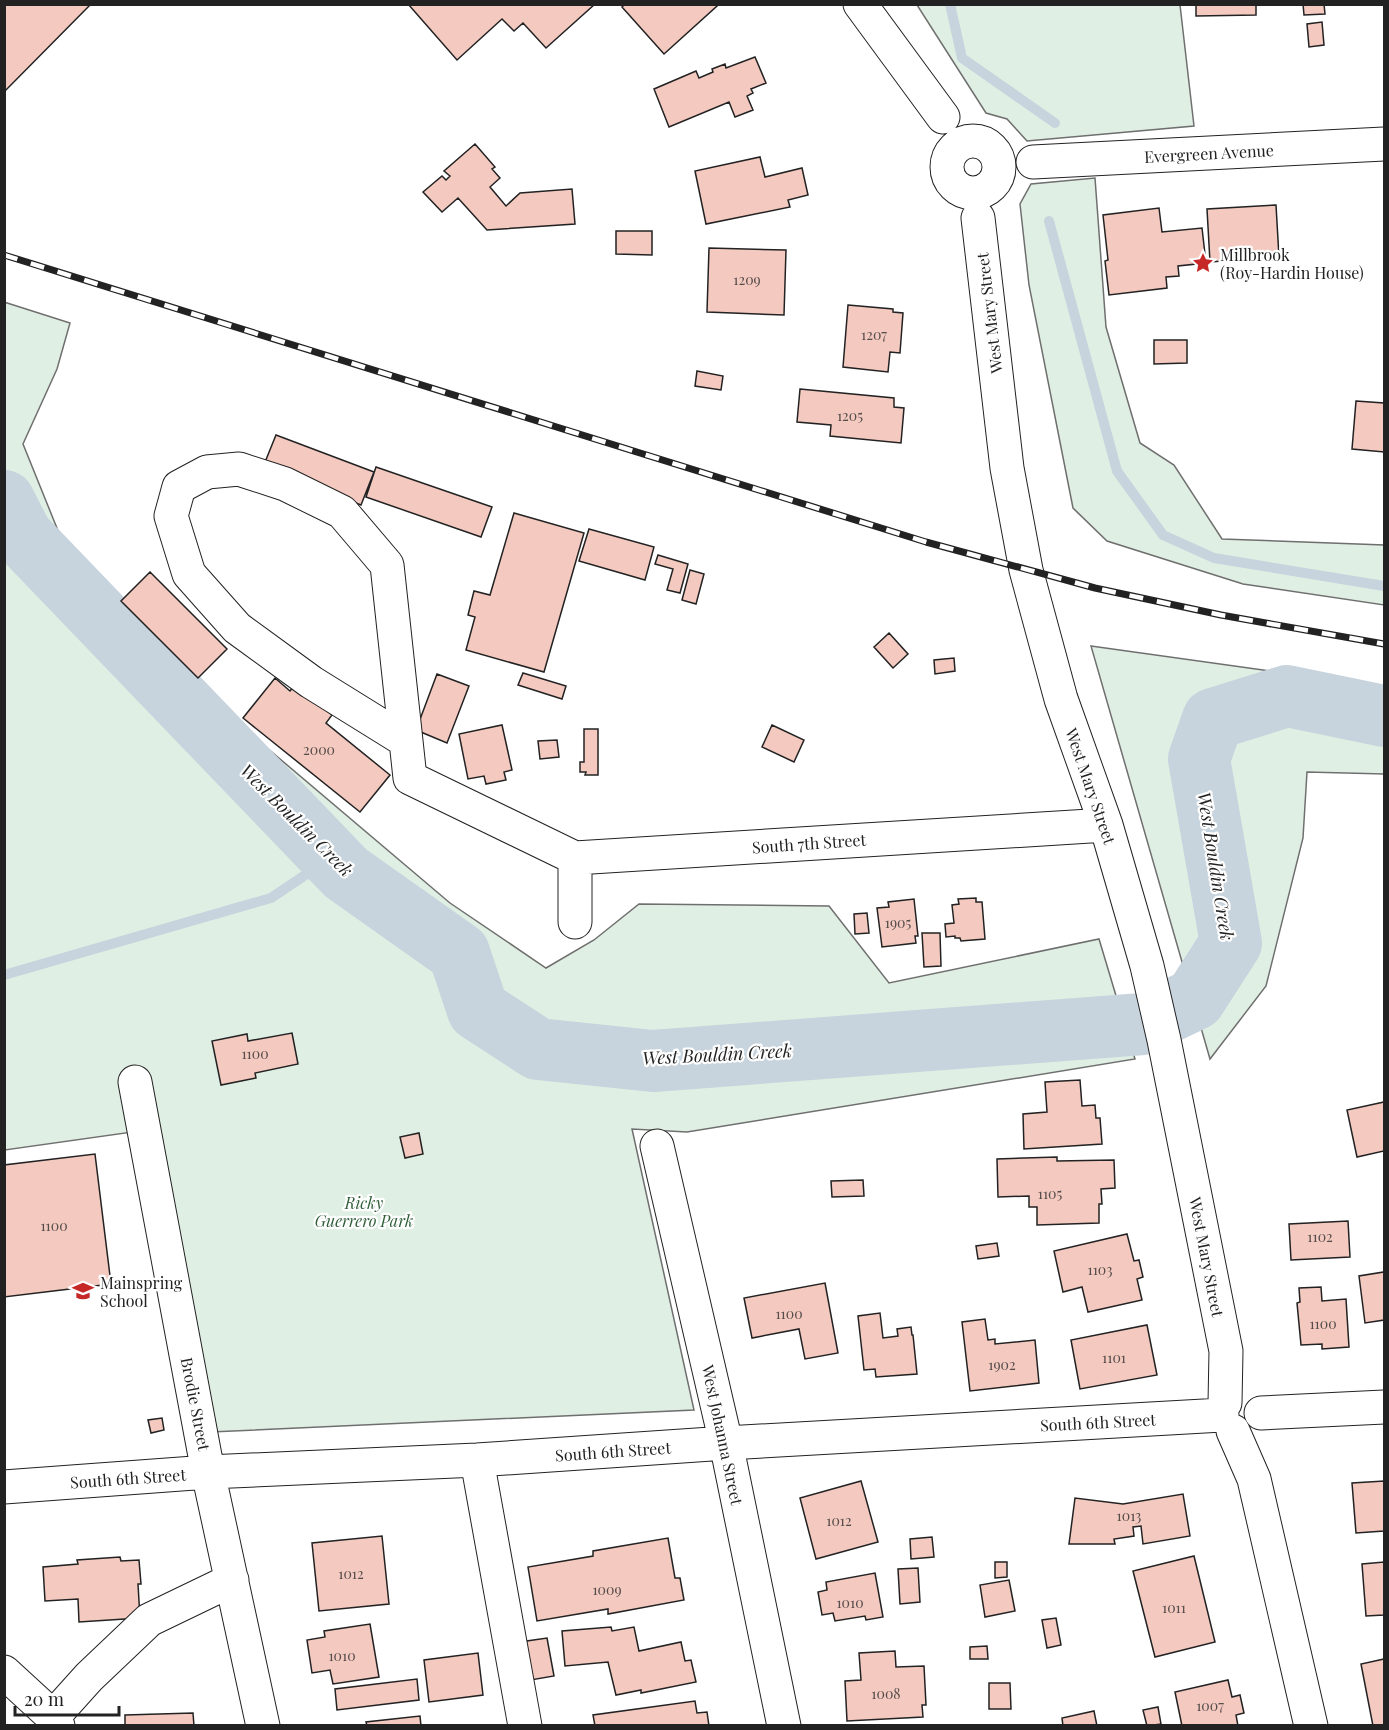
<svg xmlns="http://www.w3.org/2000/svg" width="1389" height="1730" font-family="'Playfair Display',serif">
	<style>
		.green { fill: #e0efe3; stroke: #6f6f6f; stroke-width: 1.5 }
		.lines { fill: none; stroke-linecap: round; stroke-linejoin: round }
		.stream { stroke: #c7d3dd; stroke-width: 10 }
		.river { stroke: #c7d3dd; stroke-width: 62 }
		.building { fill: #f3c9c0; stroke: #222; stroke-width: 1.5 }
		.minor-casing { stroke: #222; stroke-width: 35 }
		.minor { stroke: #fff; stroke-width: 33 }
		.rail-casing { stroke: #222; stroke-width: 7 }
		.rail { stroke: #fff; stroke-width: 4.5; stroke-dasharray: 14; stroke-linecap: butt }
		.labels { text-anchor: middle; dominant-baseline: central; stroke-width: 4.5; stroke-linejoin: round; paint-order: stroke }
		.number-label { font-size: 14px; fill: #564c4a }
		.street-label { font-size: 16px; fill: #222; stroke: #fff }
		.poi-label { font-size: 16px; fill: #222; stroke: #fff; text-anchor: start }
		.park-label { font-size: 16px; font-style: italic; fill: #2f5e38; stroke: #fff }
		.water-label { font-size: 18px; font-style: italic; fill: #222; stroke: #fff }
	</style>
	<rect width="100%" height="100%" fill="#fff"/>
	<path class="green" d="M917,5H1180L1194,126L1027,141L1007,119L986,113Z
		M1095,178L1106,327L1140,443L1174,465L1222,539L1384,545V605L1243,584L1107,541L1073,508L1029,285L1020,204L1031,184Z
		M4,302L70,323L57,369L23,444L65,548L195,687L450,903L546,968L594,940L639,904L829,906L889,983L1099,939L1135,1059L687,1132L632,1129L694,1410L188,1433L132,1132L5,1150Z
		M1091,646L1384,687V774L1307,772L1303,838L1266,986L1210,1059Z"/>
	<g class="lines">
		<path class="stream" d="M950,4L962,58L1055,123
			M1049,221L1117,471L1163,535L1214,558L1384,586
			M4,975L271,898L332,857"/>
		<path class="river" d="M4,501L22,536L346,873L459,953L478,1010L538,1049L653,1061L1143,1024L1195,999L1231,943L1199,759L1213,719L1287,696L1384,716"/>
	</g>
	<path class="building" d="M4,4H91L4,92Z
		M408,4H595L546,48L523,23L514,31L502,19L457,60Z
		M625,4H716L717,6L664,54L622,7Z
		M1196,4H1256V15L1196,16Z
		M1303,4H1324L1325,14L1304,15Z
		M1322,22L1324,45L1309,47L1307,24Z
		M755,57L766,83L751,89L753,93L747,96L753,110L735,117L729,102L669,127L654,89L696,71L699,78L713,72L712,69L725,64L726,68Z
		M475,144L495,167L492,169L500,178L490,187L506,206L520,193L572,189L575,224L487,230L458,198L442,212L423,192L442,176L446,180L450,176L444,171Z
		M760,157L765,177L802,168L808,195L788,200L790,207L706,224L695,171Z
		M1276,205L1279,257L1210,262L1207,209Z
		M1159,208L1162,232L1202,228L1206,263L1178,266L1179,276L1166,277L1167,288L1109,295L1105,261L1108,260L1103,215Z
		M616,231H652V255L616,254Z
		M709,248L786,250L784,315L707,312Z
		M848,305L893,309V312L903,313L900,353L890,352L888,372L843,367Z
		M1154,340H1187V363L1154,364Z
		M697,371L723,376L721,390L695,386Z
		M800,389L894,398V407L904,408L901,443L830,436L831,425L797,422Z
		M1356,401L1384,403V452L1352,449Z
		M276,435L374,472L361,505L263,467Z
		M376,467L492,507L481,537L366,497Z
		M514,513L584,533L544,672L466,650L475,617L468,615L474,591L490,595Z
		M589,529L654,547L645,580L579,561Z
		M658,555L688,564L680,593L667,590L673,569L655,564Z
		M690,570L704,574L696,604L682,600Z
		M150,572L227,649L198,678L121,601Z
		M889,633L908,654L893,668L874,647Z
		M954,658L955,671L935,674L934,660Z
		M523,673L566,686L562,699L518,685Z
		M437,674L469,686L447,743L416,730Z
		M275,678L290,691L295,685L332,715L326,723L390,775L360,812L243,718Z
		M502,725L512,770L504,772L506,780L486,784L484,776L468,779L459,734Z
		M772,725L804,740L794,762L762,747Z
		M584,729H598V775H585L586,772H580V762H584Z
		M557,740L559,757L540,759L538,741Z
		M976,898V902H982L985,939L961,941L960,938H955V936L946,937L945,924L954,923L952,905L959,904L958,899Z
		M914,899L918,936H915L916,943L882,947L877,908L889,907L888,902Z
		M867,913L869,933L855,934L854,914Z
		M922,933H940L941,966L924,967Z
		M292,1033L298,1064L255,1073L256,1078L221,1085L212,1041L247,1034L248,1041Z
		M1080,1080L1082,1106L1095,1105L1096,1118H1100L1102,1144L1024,1149L1023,1114L1047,1112L1045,1082Z
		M1384,1102V1151L1357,1157L1347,1110Z
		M419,1133L423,1154L405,1158L400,1137Z
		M95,1154L111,1284L4,1297V1165Z
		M1057,1157V1161L1114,1160L1115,1188L1101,1189L1102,1204H1099V1223L1037,1225V1207H1029V1196L998,1197L997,1159Z
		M863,1180L864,1196L832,1197L831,1181Z
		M1348,1221L1350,1257L1291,1260L1289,1224Z
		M1127,1234L1134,1261L1139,1260L1143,1277L1137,1279L1142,1300L1088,1312L1082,1287L1063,1292L1054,1251Z
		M997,1243L999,1256L978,1259L976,1246Z
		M1384,1272V1320L1365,1323L1359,1276Z
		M825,1283L838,1353L805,1359L799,1329L752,1338L744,1298Z
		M1321,1287L1322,1301L1346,1299L1349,1347L1322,1349V1344L1301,1345L1297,1303L1300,1302L1299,1288Z
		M880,1313L883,1338L898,1336L897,1329L911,1327L912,1335H913L917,1374L876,1377L875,1369L864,1370L858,1316Z
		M985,1319L988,1340L995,1339V1344L1035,1340L1039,1383L970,1391L962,1322Z
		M1147,1325L1157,1375L1080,1389L1071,1340Z
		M162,1418L164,1430L151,1433L148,1420Z
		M861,1481L878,1542L816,1559L800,1498Z
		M1384,1481V1531L1356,1533L1352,1483Z
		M1183,1494L1190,1536L1143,1544L1141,1526L1133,1527L1134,1536L1114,1539L1115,1544H1069L1075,1498L1123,1504Z
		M382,1536L389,1604L319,1611L312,1543Z
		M932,1537L934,1557L911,1559L910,1539Z
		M668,1538L675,1578H680L684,1600L608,1614V1609L537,1621L528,1567L593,1556V1551Z
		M1194,1556L1215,1642L1155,1657L1133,1571Z
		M120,1557L121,1561L139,1560L141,1584H138L140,1618L79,1622L78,1599L45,1601L43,1567L78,1564L77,1560Z
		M995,1562H1007V1577L995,1578Z
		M1384,1562V1615L1366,1616L1362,1564Z
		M918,1568L920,1602L900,1604L898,1569Z
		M875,1573L883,1617L866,1620L865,1616L835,1621L833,1613L822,1615L818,1592L827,1590L826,1582Z
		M1009,1580L1015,1611L985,1617L980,1585Z
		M1056,1618L1061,1645L1047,1648L1042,1620Z
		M370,1624L379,1677L333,1684L330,1670L312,1673L307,1640L325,1637L324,1631Z
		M611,1627L612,1631L634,1627L639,1651L681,1642L685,1661L691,1660L696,1682L641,1693V1690L616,1695L608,1662L565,1666L562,1631Z
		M547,1638L554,1676L525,1681L520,1642Z
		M987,1646L988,1659H970V1647Z
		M895,1651L896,1667L924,1666L926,1705H922L923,1717L847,1721L845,1681L861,1680L859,1653Z
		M478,1653L483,1695L429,1702L424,1660Z
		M1384,1659V1726H1373L1361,1664Z
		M417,1679L419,1700L337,1710L335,1689Z
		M1228,1680L1232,1697L1240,1695L1244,1713L1236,1715L1238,1726H1182L1175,1692Z
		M989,1683H1010L1011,1709H989Z
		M695,1701L697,1713L707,1712L709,1726H595L593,1715Z
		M1158,1707L1161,1724L1147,1726L1143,1710Z
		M1094,1711L1097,1726H1063L1062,1718Z
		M193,1713L194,1726H125V1715Z
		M420,1716L421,1726H367L366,1722Z"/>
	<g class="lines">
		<defs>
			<path id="minor" d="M860,4L943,117
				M947 167a26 26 0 1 1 52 0a26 26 0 1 1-52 0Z
				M1033,162L1384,144
				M978,218L1007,468L1026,570L1061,699L1106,825L1147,966L1164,1040L1226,1351L1225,1403
				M406,741L311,682L237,628L189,574L171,516L179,487L207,472L239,469L285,484L342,512L387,565L410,778L575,858
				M575,922V858L1106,825
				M135,1082L208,1472L263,1726
				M657,1146L726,1443L784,1726
				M1261,1413L1384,1407
				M1233,1431L1254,1479L1311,1726
				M477,1460L525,1726
				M4,1487L208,1472L477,1460L726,1443L1222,1415
				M4,1672L53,1717
				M58,1726L53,1717L89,1677L149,1620L232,1580"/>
		</defs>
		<use href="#minor" class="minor-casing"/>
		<use href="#minor" class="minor"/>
		<defs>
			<path id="rail" d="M4,255L926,542L1095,588L1221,615L1384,644"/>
		</defs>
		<use href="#rail" class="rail-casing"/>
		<use href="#rail" class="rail"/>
	</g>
	<defs>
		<symbol id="sight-bare" viewBox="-9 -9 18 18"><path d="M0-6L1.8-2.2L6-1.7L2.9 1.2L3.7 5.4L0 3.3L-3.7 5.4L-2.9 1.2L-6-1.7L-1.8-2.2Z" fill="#c62828" stroke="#fff" stroke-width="2.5" paint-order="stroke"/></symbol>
		<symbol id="school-bare" viewBox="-9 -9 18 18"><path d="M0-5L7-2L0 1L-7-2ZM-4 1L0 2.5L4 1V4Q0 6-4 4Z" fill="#c62828" stroke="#fff" stroke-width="2.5" paint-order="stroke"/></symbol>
	</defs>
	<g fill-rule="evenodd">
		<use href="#sight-bare" x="1188" y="248" width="30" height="30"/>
		<use href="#school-bare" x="68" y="1276" width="30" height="30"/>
	</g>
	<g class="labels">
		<g class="number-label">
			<text x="747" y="279">1209</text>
			<text x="874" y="334">1207</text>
			<text x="850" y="415">1205</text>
			<text x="319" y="749">2000</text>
			<text x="898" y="922">1905</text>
			<text x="255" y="1053">1100</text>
			<text x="1050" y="1193">1105</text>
			<text x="54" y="1225">1100</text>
			<text x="1320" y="1236">1102</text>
			<text x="1100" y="1269">1103</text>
			<text x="789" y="1313">1100</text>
			<text x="1323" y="1323">1100</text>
			<text x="1114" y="1357">1101</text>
			<text x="1002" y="1364">1902</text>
			<text x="1129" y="1515">1013</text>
			<text x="839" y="1520">1012</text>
			<text x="351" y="1573">1012</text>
			<text x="607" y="1589">1009</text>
			<text x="850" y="1602">1010</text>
			<text x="1174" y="1607">1011</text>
			<text x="342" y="1655">1010</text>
			<text x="886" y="1693">1008</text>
			<text x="1210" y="1705">1007</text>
		</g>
		<g class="street-label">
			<text transform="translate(1209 153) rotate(-3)">Evergreen Avenue</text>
			<text transform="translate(989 313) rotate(-97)">West Mary Street</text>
			<text transform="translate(1091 786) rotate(71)">West Mary Street</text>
			<text transform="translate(809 843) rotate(-4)">South 7th Street</text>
			<text transform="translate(1207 1257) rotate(79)">West Mary Street</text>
			<text transform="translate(196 1404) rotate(79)">Brodie Street</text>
			<text transform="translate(1098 1422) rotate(-3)">South 6th Street</text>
			<text transform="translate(723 1435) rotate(78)">West Johanna Street</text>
			<text transform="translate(613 1451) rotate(-4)">South 6th Street</text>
			<text transform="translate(128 1478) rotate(-4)">South 6th Street</text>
		</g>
		<g class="poi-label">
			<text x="1220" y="254">Millbrook<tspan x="1220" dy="18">(Roy-Hardin House)</tspan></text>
			<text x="100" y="1282">Mainspring<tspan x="100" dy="18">School</tspan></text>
		</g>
		<g class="park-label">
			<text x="364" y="1202">Ricky<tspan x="364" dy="18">Guerrero Park</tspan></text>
		</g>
		<g class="water-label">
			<text transform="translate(297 820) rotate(45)">West Bouldin Creek</text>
			<text transform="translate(1216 866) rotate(81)">West Bouldin Creek</text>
			<text transform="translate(717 1054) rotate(-3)">West Bouldin Creek</text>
		</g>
	</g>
	<rect width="1389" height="1730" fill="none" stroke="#222222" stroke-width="12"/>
	<path d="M15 1706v9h104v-9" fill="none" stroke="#222222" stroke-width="3"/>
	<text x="24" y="1706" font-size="18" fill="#222222" stroke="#ffffff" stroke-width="4.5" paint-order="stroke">20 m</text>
</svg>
